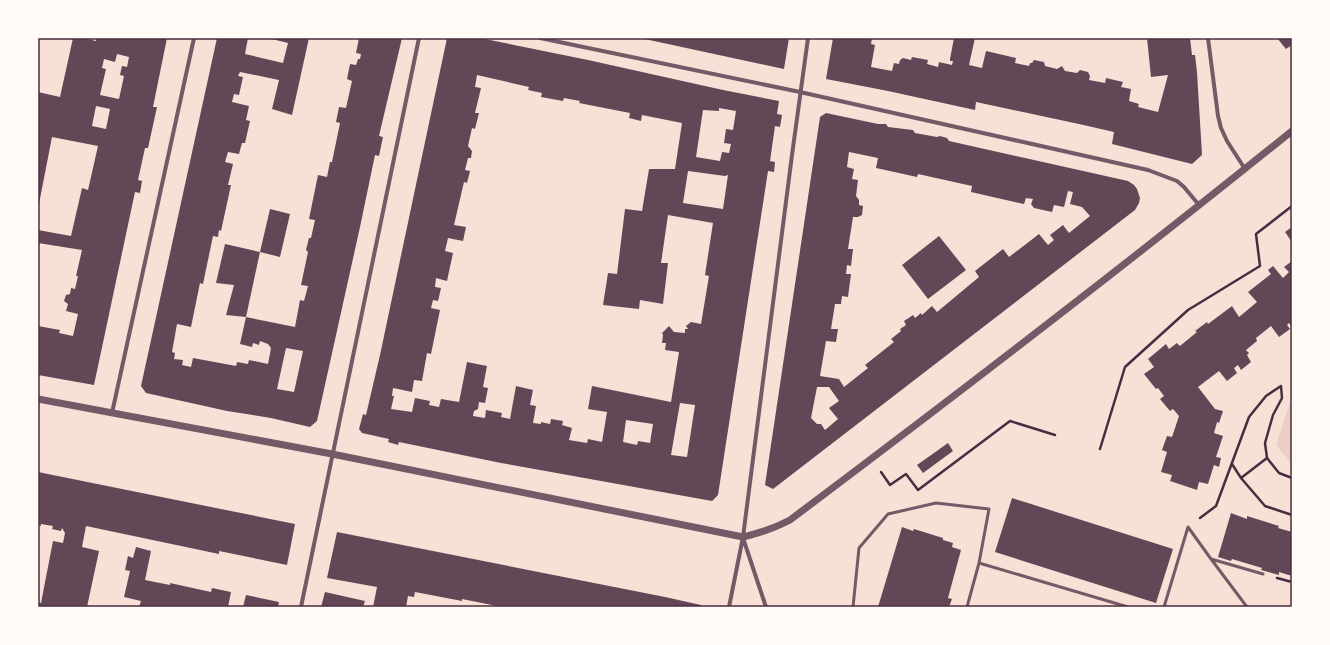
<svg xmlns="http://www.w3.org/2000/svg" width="1330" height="645" font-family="Spectral,serif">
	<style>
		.green { fill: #ebcfc5 }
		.building { fill: #644757; fill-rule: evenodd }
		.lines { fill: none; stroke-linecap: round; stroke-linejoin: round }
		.path { stroke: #4a2c40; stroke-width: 2.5 }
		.service { stroke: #755966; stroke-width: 3 }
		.minor { stroke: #755966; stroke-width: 4 }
		.tertiary { stroke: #755966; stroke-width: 7 }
		.neatline { fill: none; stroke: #4a2c40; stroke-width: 1.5 }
	</style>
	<rect width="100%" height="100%" fill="#f7e1d7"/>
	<path class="green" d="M1292,396V464H1291L1276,445Z"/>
	<path class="building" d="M73,38H84L96,41V38H167L153,107H157L148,148H145L138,180L142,181L140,193L135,192L94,385L38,375V326L60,330L59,333L73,336L78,314L66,311L68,304L64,301L66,295L70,294L71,288L75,289L78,276H76L82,250L38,243V230L71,236L82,188L88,190L98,146L52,137L38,209V92L60,97ZM117,54L129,57L127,67L122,66L120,75L124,76L119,99L100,95L106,69L102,68L104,59L115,62ZM96,106L110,109L106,129L92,126Z
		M217,38H248L245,54L283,63L288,43L268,38H309L292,115L272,109L279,80L240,72L238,76L243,77L239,95L234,94L232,102L249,106L246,120L250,121L245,143H242L239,154L228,152L225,162L233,164L228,185H231L221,231L219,230L218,237L213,236L203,284L200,283L191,327L177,324L172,352L175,353L174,359L183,360L182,365L191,367L193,358L236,366L237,362L248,364L249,360L268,364L271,348L268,344L260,341L259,345L253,343L252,347L240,344L246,317L295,327L300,300L304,301L308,286L301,285L308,252L306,250L309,238H311L315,220L309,219L318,175L327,177L330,162H332L340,123L336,122L339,107L346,108L352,81L347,79L350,64L356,65L358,59H360L361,54L356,53L359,38H402L379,136L383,137L379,156L375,155L360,227L317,421L310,427L271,418L227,411L146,393L141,386ZM286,348L303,351L294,392L277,389Z
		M447,38H480L588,60L723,90L779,101L777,114L782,115L780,127L775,126L770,161L775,162L774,172L768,171L718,495L712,501L501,463L399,442L398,445L388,442L389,439L362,433L359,429L363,414L366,415L380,355ZM477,75L529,87L528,90L542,93L541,97L563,101L564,98L580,101L579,103L630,113L629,118L641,121L642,115L682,123L675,169H649L642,211L625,209L617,274L608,273L603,305L639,309L640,300L663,304L668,263H661L668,215L713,223L705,275L709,276L701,324L691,322L686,326L688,329H685V333L674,332L669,326L662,333L663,335L662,343H666L665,350L679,352L671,402L592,386L588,409L607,412L602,442L588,439L587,443L569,440L572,428L562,425L563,421L551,419L550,424L541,422V424L533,423L536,406L530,405L533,390L516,386L510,419L501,417L502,413L486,410L485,418L473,416L474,411L478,409L479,402L485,403L488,388L483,387L487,366L467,362L459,402L441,399L439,407L429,405L430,401L415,398L412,412L391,409L394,396H392L393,388L412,392L414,380L422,381L427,353L431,354L440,310L431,308L433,300L438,301L441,288L435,287L436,278L447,281L453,253L445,251L448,238L463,241L466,227L454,225L464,182L467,183L470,171L465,170L468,158H471L472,151L468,146L472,128L475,129L479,113H475L481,88L475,87ZM719,108L736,111L733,130L726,129L724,143L731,144L729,153L722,152L720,161L696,157L703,110L719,111ZM688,171L725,176L728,175L723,209L683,203ZM680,403L695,405L687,457L671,455ZM626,420L653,424L650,443L638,441L637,445L623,442Z
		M640,38H789L784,69Z
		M833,38H872L871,44L875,45L871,67L892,71L894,63L899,64L900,60L903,58L911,60L912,57L928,60L927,64L938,67L939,62L952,65L953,61H950V59L954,38H975L969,65L982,68L986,51L1016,58L1015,63L1029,66L1030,63H1032L1034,60L1044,62L1045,66L1057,69L1062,66L1065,71L1077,73L1080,70L1088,72L1090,76L1089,80L1105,83L1106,78L1123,82L1121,87L1131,89L1129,101L1139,104L1138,107L1158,112L1168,75L1151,77L1147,38H1190L1192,55H1195L1197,72L1202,155L1192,164L1112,144L1114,132L1079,124L976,102L975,110L888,91L826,79Z
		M1277,38H1292V45L1286,49Z
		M826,113L878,124H886L888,127L913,130L915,133L937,137L940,136L947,138L949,141L1128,181L1134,185L1137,189L1140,198L1139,203L1135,210L773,489L765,485L820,117ZM849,152L878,158L876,168L917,177L918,174L972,186L971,192L1024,204L1026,198L1033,199L1031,204L1034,208L1052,212L1054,205L1064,207L1068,191L1073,192L1070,204L1082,207L1090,216L1069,233L1063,225L1050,235L1054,240L1048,245L1039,234L1009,257L1003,249L975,271L979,277L937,312L932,306L922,315L921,313L915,318L913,315L904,321L906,325L900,329L901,331L891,339L894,342L865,365L868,368L844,387L839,379L820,376L826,341L836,342L838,329H831L835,304H841L842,296L848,297L851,274H846L847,265L851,266L853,249H848L853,217H858L862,215L863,206L859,205V200L856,196L858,180L852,179L854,169L847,167ZM817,387H829L839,401L829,408L838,419L825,430L821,424H817L811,418Z
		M270,209L290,214L280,257L260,252Z
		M1292,227V242L1285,232Z
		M939,236L966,270L928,299L902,265Z
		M225,244L260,252L246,317L226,315L234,285L216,283Z
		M1292,261V327L1289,323L1287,325L1290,329L1279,337L1271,326L1256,338L1257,341L1246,350L1249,353L1247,355L1251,362L1241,370L1238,365L1234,368L1237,373L1227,381L1219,371L1198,387L1215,409L1223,411L1219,423L1217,422L1214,433L1223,436L1216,457L1221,458L1219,467L1214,465L1208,484L1199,482L1197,490L1170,481L1172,475L1161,472L1167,452L1162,450L1167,436L1172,437L1179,416L1173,409L1170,411L1160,399L1164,396L1158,388L1156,389L1144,374L1154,367L1148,359L1166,344L1169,349L1177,343L1180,346L1197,332L1195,331L1207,322L1208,324L1232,306L1239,317L1257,302L1248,292L1271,274L1268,270L1273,266L1283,278L1289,272L1284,267Z
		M948,443L953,451L923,473L917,465Z
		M38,472L295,524L287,565L219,551V554L86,526L82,547L99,551L87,607H38V603H41L53,541L63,543L65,533L62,528L61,531L52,529L53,526L41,524V526L38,525Z
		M1012,498L1173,549L1156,603L995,552Z
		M1231,513L1247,519V516L1279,526L1278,528L1292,532V576L1279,572V575L1261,570L1262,568L1232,559L1231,561L1218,557Z
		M902,527L913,531L914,529L943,538V540L953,543L952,547L961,550L948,598L952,599L949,607H878Z
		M337,532L665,597L701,605V607H502L462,599V601L415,592L414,597L408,596L406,607H373L377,587L327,578Z
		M136,547L151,551L145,580L170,585V583L211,592L212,588L231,592L228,607H139L141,601L124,597L130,571L125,570L128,556L133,558Z
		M325,592L365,601L363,607H321Z
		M246,595L279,602L278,607H243Z"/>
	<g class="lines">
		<path class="path" d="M1100,449L1125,367L1188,310L1260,266L1256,234L1292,206
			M1232,464L1241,478L1265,506L1292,515
			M881,472L890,485L906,474L918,490L1010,421L1055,435
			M1241,478L1267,458
			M1200,518L1216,506L1249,417L1266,396L1281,386L1282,398L1273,415L1265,443L1267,458L1279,473L1292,478
			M1277,578L1292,582"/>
		<path class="service" d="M1188,527L1211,559L1263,574
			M1211,559L1247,607
			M979,563L1128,607
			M853,607L859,548L888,514L936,503L989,509L979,563L967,607
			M1164,607L1188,527"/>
		<path class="minor" d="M540,38L800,92L1148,170L1177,181L1184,187L1199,205
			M1208,38L1218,116L1221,128L1227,141L1245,169
			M112,413L194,38
			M743,538L766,607
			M301,607L419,38
			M729,607L743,537L792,155L808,38"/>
		<path class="tertiary" d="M38,399L332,454L743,537C760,533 775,528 790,520C959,393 1127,264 1292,131"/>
	</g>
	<rect width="1330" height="645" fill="none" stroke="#fffaf5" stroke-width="78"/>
	<rect x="39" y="39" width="1252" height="567" class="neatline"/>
</svg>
